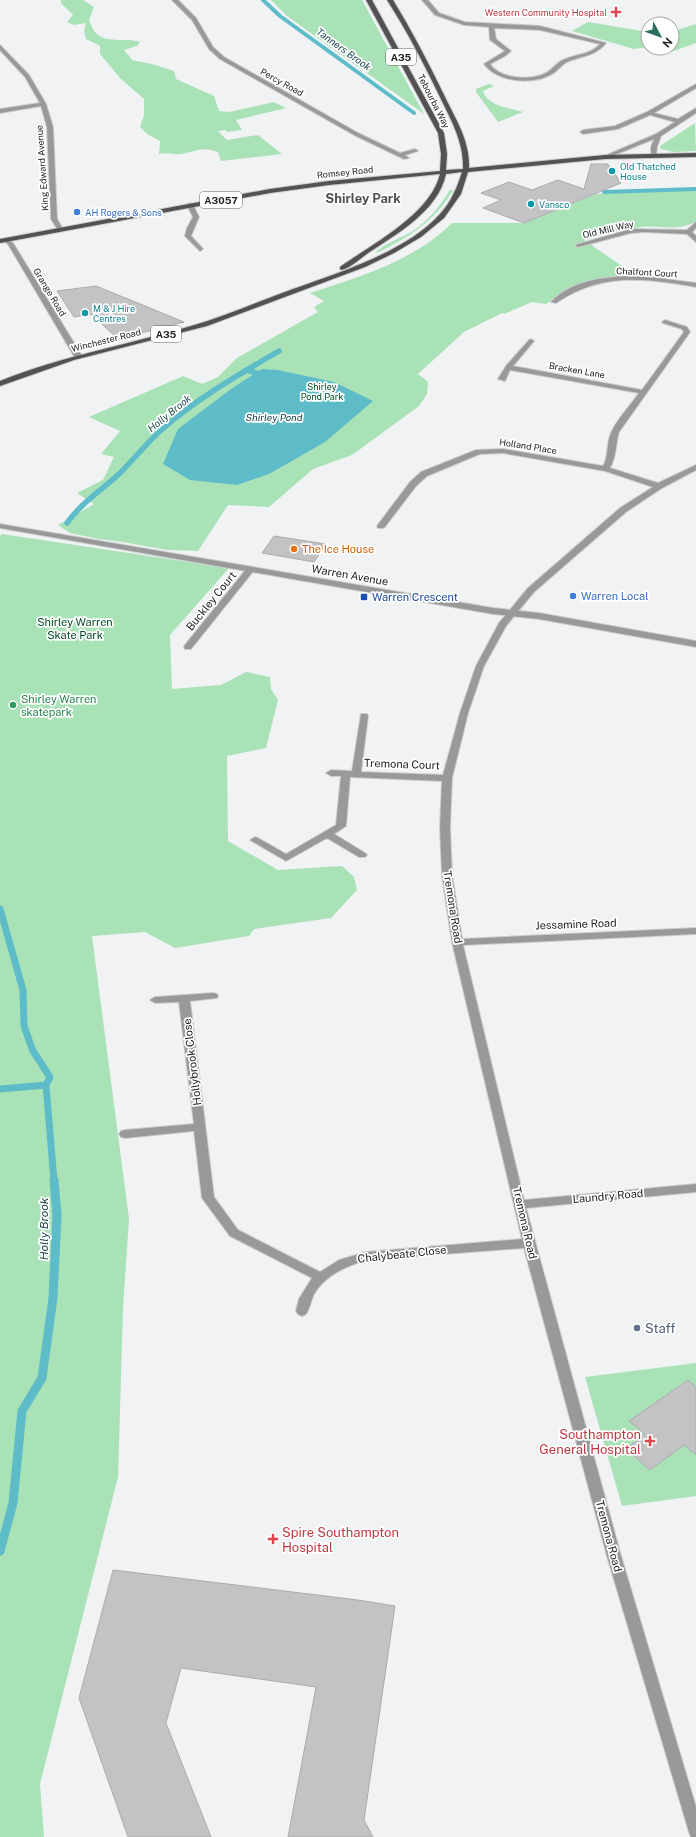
<svg xmlns="http://www.w3.org/2000/svg" width="696" height="1837" font-family="'Public Sans',sans-serif">
	<style>
		.green { fill: #a9e2b7 }
		.water { fill: #5ebcc9 }
		.lines { fill: none; stroke-linecap: round; stroke-linejoin: round }
		.stream-far3 { stroke: #5ebcc9; stroke-width: 4 }
		.stream-far2 { stroke: #5ebcc9; stroke-width: 5.5 }
		.stream-far1 { stroke: #5ebcc9; stroke-width: 7 }
		.stream { stroke: #5ebcc9; stroke-width: 9 }
		.building { fill: #c3c2c4; stroke: #ababad }
		.minor-casing { stroke: #cbcdce; stroke-width: 2 }
		.tertiary-casing { stroke: #cbcdce; stroke-width: 2 }
		.primary-casing { stroke: #cbcdce; stroke-width: 2 }
		.minor { fill: #9a9999; fill-rule: evenodd }
		.tertiary { fill: #9a9999; fill-rule: evenodd }
		.primary { fill: #535152; fill-rule: evenodd }
		.health-dot { fill: #e0444e; stroke: #fff; stroke-width: 1.5 }
		.culture-dot { fill: #0f9aa8; stroke: #fff; stroke-width: 1.5 }
		.shop-dot { fill: #3f7fe0; stroke: #fff; stroke-width: 1.5 }
		.food-dot { fill: #e8710a; stroke: #fff; stroke-width: 1.5 }
		.transit-dot { fill: #1a4fb4; stroke: #fff; stroke-width: 1.5 }
		.leisure-dot { fill: #2e9e5b; stroke: #fff; stroke-width: 1.5 }
		.service-dot { fill: #5c6f8a; stroke: #fff; stroke-width: 1.5 }
		.labels { text-anchor: middle; dominant-baseline: central; stroke-width: 3.5; stroke-linejoin: round; paint-order: stroke }
		.far-health-label { font-size: 9px; fill: #be3a42; stroke: #fff; text-anchor: end }
		.far-street-label { font-size: 9px; fill: #222323; stroke: #fff }
		.far-culture-label { font-size: 9px; fill: #0d838f; stroke: #fff; text-anchor: start }
		.far-shop-label { font-size: 9px; fill: #366cbe; stroke: #fff; text-anchor: start }
		.far-park-label { font-size: 9px; fill: #024d24; stroke: #fff }
		.far-water-label { font-size: 10px; font-style: italic; fill: #123e44; stroke: #fff }
		.shield { fill: #fff; stroke: #646565; stroke-width: 1 }
		.shield-label { font-size: 10px; font-weight: bold; fill: #222323 }
		.food-label { font-size: 11px; fill: #c56008; stroke: #fff; text-anchor: start }
		.street-label { font-size: 11px; fill: #222323; stroke: #fff }
		.shop-label { font-size: 11px; fill: #366cbe; stroke: #fff; text-anchor: start }
		.transit-label { font-size: 11px; fill: #164399; stroke: #fff; text-anchor: start }
		.park-label { font-size: 11px; fill: #024d24; stroke: #fff }
		.leisure-label { font-size: 11px; fill: #27864d; stroke: #fff; text-anchor: start }
		.water-label { font-size: 12px; font-style: italic; fill: #123e44; stroke: #fff }
		.far-district-label { font-size: 13px; font-weight: bold; fill: #4e4f51; stroke: #fff }
		.near-service-label { font-size: 13px; fill: #4e5e75; stroke: #fff; text-anchor: start }
		.near-health-label { font-size: 13px; fill: #be3a42; stroke: #fff; text-anchor: end }
	</style>
	<rect width="100%" height="100%" fill="#f0f2f4"/>
	<path class="green" d="M61,0H83L94,7L89,20C91,24 93,31 97,34C108,44 127,37 140,42L137,46L124,50L132,60L152,64L174,71L176,79L214,96L219,111L229,112L274,102L286,108L236,120L242,130L227,132L225,130L218,131L227,140L258,135L282,154L221,161L218,152C202,146 197,151 181,154C174,155 169,152 159,154L160,141L147,134L140,127L144,115V99L120,78L100,54V46L86,39L84,31L86,23L74,25L67,22L73,15L61,3Z
		M271,0H362L424,114L287,16Z
		M588,22L648,32V47L634,49L572,31Z
		M696,24V43L668,53L652,48H672V38L677,37V30Z
		M489,84L494,86L483,91C487,106 510,108 523,112L498,122L476,92V89Z
		M695,123L696,151L674,152L660,149V146Z
		M696,188V222C672,232 665,225 642,227C622,229 603,235 584,240L638,277C615,277 591,278 570,288C562,292 554,299 546,304L532,302L504,314L502,313L464,332L418,374L428,382L427,394L419,406L352,455L313,469L269,507L228,505L198,551L167,550L123,542L99,539L70,533L58,525L94,504L77,493L103,480L114,457L101,454L120,431L89,417L183,376L202,384L218,377L237,358L318,312L314,307L324,301L310,293C359,277 414,261 452,223H524L596,194Z
		M450,190H453C439,215 417,232 392,245C387,248 381,252 375,253C385,243 401,238 413,231C429,220 440,206 450,190Z
		M2,534L229,568L170,635L172,689L221,685L246,672L270,677L271,689L278,700L266,748L227,756L228,841L278,870L342,866L354,877L357,890L331,918L254,929L249,936L175,948L145,932L92,936L129,1219L123,1308L118,1477L40,1784L44,1837H0V536Z
		M696,1363V1387L687,1380L630,1421L645,1434L626,1449L650,1470L684,1445L696,1455V1496L622,1506L585,1377Z"/>
	<path class="water" d="M262,369L278,370L334,382L373,401L325,442L269,474L237,485L190,480L163,464L178,429L231,389Z"/>
	<g class="lines">
		<path class="stream-far3" d="M263,0L280,16L414,113
			M604,192L696,189"/>
		<path class="stream-far2" d="M246,370L257,373
			M67,523C81,503 102,490 120,473C134,459 146,444 160,431C196,399 238,375 279,351"/>
		<path class="stream-far1" d="M0,909L23,990L24,1026L33,1051L50,1077L46,1085L54,1181
			M0,1089L46,1085"/>
		<path class="stream" d="M0,1551L13,1503L22,1411L42,1378L53,1298L57,1215L54,1180"/>
	</g>
	<path class="building" d="M591,164H608L621,183L524,223L483,208L501,200L481,193L509,182L532,190L558,180L584,189Z
		M96,286L150,308L184,322L118,339L91,314L74,317L57,291Z
		M274,536L326,544L314,562L262,553Z
		M688,1380L696,1387V1455L684,1445L650,1470L626,1449L645,1434L629,1421Z
		M113,1570L358,1600L395,1606L364,1820L373,1837H288L316,1687L181,1668L166,1723L211,1837H128L79,1698Z"/>
	<g class="lines">
		<defs>
			<path id="minor" d="M172,0H178L196,18L213,47L224,57L358,133L400,153L415,149L418,151L405,155L409,158L404,159L354,135L220,59L209,49L192,20Z
				M422,0H428L439,13L465,22L540,26L606,43C596,56 581,56 567,62C561,65 557,72 550,75C531,85 497,82 484,64L505,51L490,40L489,27L464,25L435,15ZM494,28L540,30L600,44C591,55 575,54 563,60C556,63 552,70 546,73C531,81 500,79 490,64L505,56L511,51L496,39Z
				M0,45L29,75L46,104L53,127L57,219L63,229L62,230H58L51,219L47,127L41,106L0,113V109L40,103L25,77L0,50Z
				M696,84V88L654,113L678,119L696,108V113L661,136L657,147L656,157L651,156V147L654,139L607,158L602,157L656,134L675,122L650,115L618,129L583,134L580,132L583,130L615,126L647,112Z
				M190,203L193,205L199,217L191,236L203,249L200,251L185,236L187,228L193,217L187,205Z
				M696,222V228L692,232L696,236V242L687,234L645,232L631,233L578,247L575,245L631,229L687,230Z
				M3,239H7L13,243L82,356L80,357L74,356L8,244L2,240Z
				M642,276L696,283V287C645,278 601,272 556,303L551,302C574,278 611,276 642,276Z
				M665,320L687,327L690,332L619,432C615,446 617,455 610,468L658,483L696,465V470L662,488L626,512L534,592L506,626L484,666L468,713L452,778L450,827L452,875L462,939L696,928V934L463,945L524,1200L696,1184V1192L526,1208L621,1556L696,1807V1837H691L689,1832L607,1556L524,1248L366,1260C347,1266 325,1275 314,1294C311,1300 310,1308 306,1314L302,1316L298,1314L296,1311L299,1299L312,1278L230,1236L202,1198L194,1131L125,1138L121,1137L119,1134L121,1131L125,1130L194,1124L179,1002L155,1003L150,1000L155,997L213,993L217,994L218,996L217,998L190,1001L214,1197L238,1230L320,1272L339,1260L366,1252L522,1239L452,942L442,875L440,827L442,781L350,777L346,826L334,834L365,853L367,855L365,857H359L327,838L286,861L250,840L255,837L258,838L286,854L336,825L341,776H331L326,773L331,770L352,771L361,714H367L368,716L361,772L443,775L460,713L476,666L499,623L528,588L620,508L653,487L605,471L503,453L480,454L427,476L416,486L384,528H378L377,526L410,482L421,472L476,450L503,449L603,466C609,456 606,444 611,433C617,419 630,406 639,393L510,370L505,381L498,379L506,366L529,340L531,339L534,341L513,366L642,390L684,332L682,329L663,323L662,322Z
				M248,567H251L255,569L191,649H185L184,647L185,645Z"/>
			<path id="tertiary" d="M0,524L493,608L539,613L696,641V647L539,619L493,614L0,528Z"/>
			<path id="primary" d="M366,0H372L444,133L447,154L446,170L463,169C464,142 451,120 440,97C424,64 407,31 387,0H393C412,31 429,64 445,97C456,120 470,141 469,168L605,155L696,153V157L605,159L468,172L461,194L444,218L421,237L394,253L365,267L207,326L74,360L0,386V381C62,356 127,345 191,326C227,316 261,300 296,288C341,272 407,251 440,214C451,202 457,188 462,172L446,174C438,211 397,234 368,253C360,259 351,267 342,270L340,269V267C372,244 430,215 440,174L329,185L270,193L0,243V239L270,189L329,181L440,171L441,154L438,133Z"/>
		</defs>
		<use href="#minor" class="minor-casing"/>
		<use href="#tertiary" class="tertiary-casing"/>
		<use href="#primary" class="primary-casing"/>
		<use href="#minor" class="minor"/>
		<use href="#tertiary" class="tertiary"/>
		<use href="#primary" class="primary"/>
	</g>
	<g class="health-dot">
		<path d="M614 6h4v4h4v4h-4v4h-4v-4h-4v-4h4z"/>
		<path d="M648 1435h4v4h4v4h-4v4h-4v-4h-4v-4h4z"/>
		<path d="M271 1533h4v4h4v4h-4v4h-4v-4h-4v-4h4z"/>
	</g>
	<g class="culture-dot">
		<circle cx="612" cy="171" r="4"/>
		<circle cx="531" cy="204" r="4"/>
		<circle cx="85" cy="313" r="4"/>
	</g>
	<g class="shop-dot">
		<circle cx="77" cy="212" r="4"/>
		<circle cx="573" cy="596" r="4"/>
	</g>
	<circle class="food-dot" cx="294" cy="549" r="4"/>
	<rect class="transit-dot" x="360" y="593" width="8" height="8" rx="2"/>
	<circle class="leisure-dot" cx="13" cy="705" r="4"/>
	<circle class="service-dot" cx="637" cy="1328" r="4"/>
	<g class="labels">
		<g class="far-health-label">
			<text x="607" y="12">Western Community Hospital</text>
		</g>
		<g class="far-street-label">
			<text transform="translate(282 82) rotate(29)">Percy Road</text>
			<text transform="translate(434 101) rotate(63)">Tebourba Way</text>
			<text transform="translate(42 168) rotate(-94)">King Edward Avenue</text>
			<text transform="translate(345 172) rotate(-6)">Romsey Road</text>
			<text transform="translate(608 229) rotate(-13)">Old Mill Way</text>
			<text transform="translate(647 272) rotate(3)">Chalfont Court</text>
			<text transform="translate(50 292) rotate(59)">Grange Road</text>
			<text transform="translate(106 340) rotate(-14)">Winchester Road</text>
			<text transform="translate(577 370) rotate(10)">Bracken Lane</text>
			<text transform="translate(528 446) rotate(9)">Holland Place</text>
		</g>
		<g class="far-culture-label">
			<text x="620" y="166">Old Thatched<tspan x="620" dy="10">House</tspan></text>
			<text x="539" y="204">Vansco</text>
			<text x="93" y="308">M &amp; J Hire<tspan x="93" dy="10">Centres</tspan></text>
		</g>
		<g class="far-shop-label">
			<text x="85" y="212">AH Rogers &amp; Sons</text>
		</g>
		<g class="far-park-label">
			<text x="322" y="386">Shirley<tspan x="322" dy="10">Pond Park</tspan></text>
		</g>
		<g class="far-water-label">
			<text transform="translate(344 49) rotate(36)">Tanners Brook</text>
			<text transform="translate(169 413) rotate(-39)">Holly Brook</text>
			<text x="274" y="417">Shirley Pond</text>
		</g>
		<g class="shield">
			<rect x="386" y="49" width="30" height="16" rx="3"/>
			<rect x="200" y="192" width="42" height="16" rx="3"/>
			<rect x="151" y="326" width="30" height="16" rx="3"/>
		</g>
		<g class="shield-label">
			<text x="401" y="57">A35</text>
			<text x="221" y="200">A3057</text>
			<text x="166" y="334">A35</text>
		</g>
		<g class="food-label">
			<text x="302" y="549">The Ice House</text>
		</g>
		<g class="street-label">
			<text transform="translate(350 575) rotate(10)">Warren Avenue</text>
			<text transform="translate(211 601) rotate(-51)">Buckley Court</text>
			<text transform="translate(402 764) rotate(2)">Tremona Court</text>
			<text transform="translate(453 907) rotate(81)">Tremona Road</text>
			<text transform="translate(576 924) rotate(-2)">Jessamine Road</text>
			<text transform="translate(192 1062) rotate(-97)">Hollybrook Close</text>
			<text transform="translate(608 1196) rotate(-5)">Laundry Road</text>
			<text transform="translate(525 1223) rotate(77)">Tremona Road</text>
			<text transform="translate(402 1254) rotate(-6)">Chalybeate Close</text>
			<text transform="translate(609 1536) rotate(75)">Tremona Road</text>
		</g>
		<g class="shop-label">
			<text x="581" y="596">Warren Local</text>
		</g>
		<g class="transit-label">
			<text x="372" y="597">Warren Crescent</text>
		</g>
		<g class="park-label">
			<text x="75" y="622">Shirley Warren<tspan x="75" dy="13">Skate Park</tspan></text>
		</g>
		<g class="leisure-label">
			<text x="21" y="699">Shirley Warren<tspan x="21" dy="13">skatepark</tspan></text>
		</g>
		<g class="water-label">
			<text transform="translate(44 1229) rotate(-90)">Holly Brook</text>
		</g>
		<g class="far-district-label">
			<text x="363" y="198">Shirley Park</text>
		</g>
		<g class="near-service-label">
			<text x="645" y="1328">Staff</text>
		</g>
		<g class="near-health-label">
			<text x="641" y="1434">Southampton<tspan x="641" dy="15">General Hospital</tspan></text>
			<text x="282" y="1532" text-anchor="start">Spire Southampton<tspan x="282" dy="15">Hospital</tspan></text>
		</g>
	</g>
	<g transform="translate(660 36) rotate(131)"><circle r="19" fill="#ffffff" stroke="#a7a7a7"/>
	<path d="M0-3L7 15L0 10L-7 15Z" fill="#2a6f62"/>
	<text y="-6" font-size="11" font-weight="bold" text-anchor="middle" fill="#222323">N</text>
	</g>
</svg>
